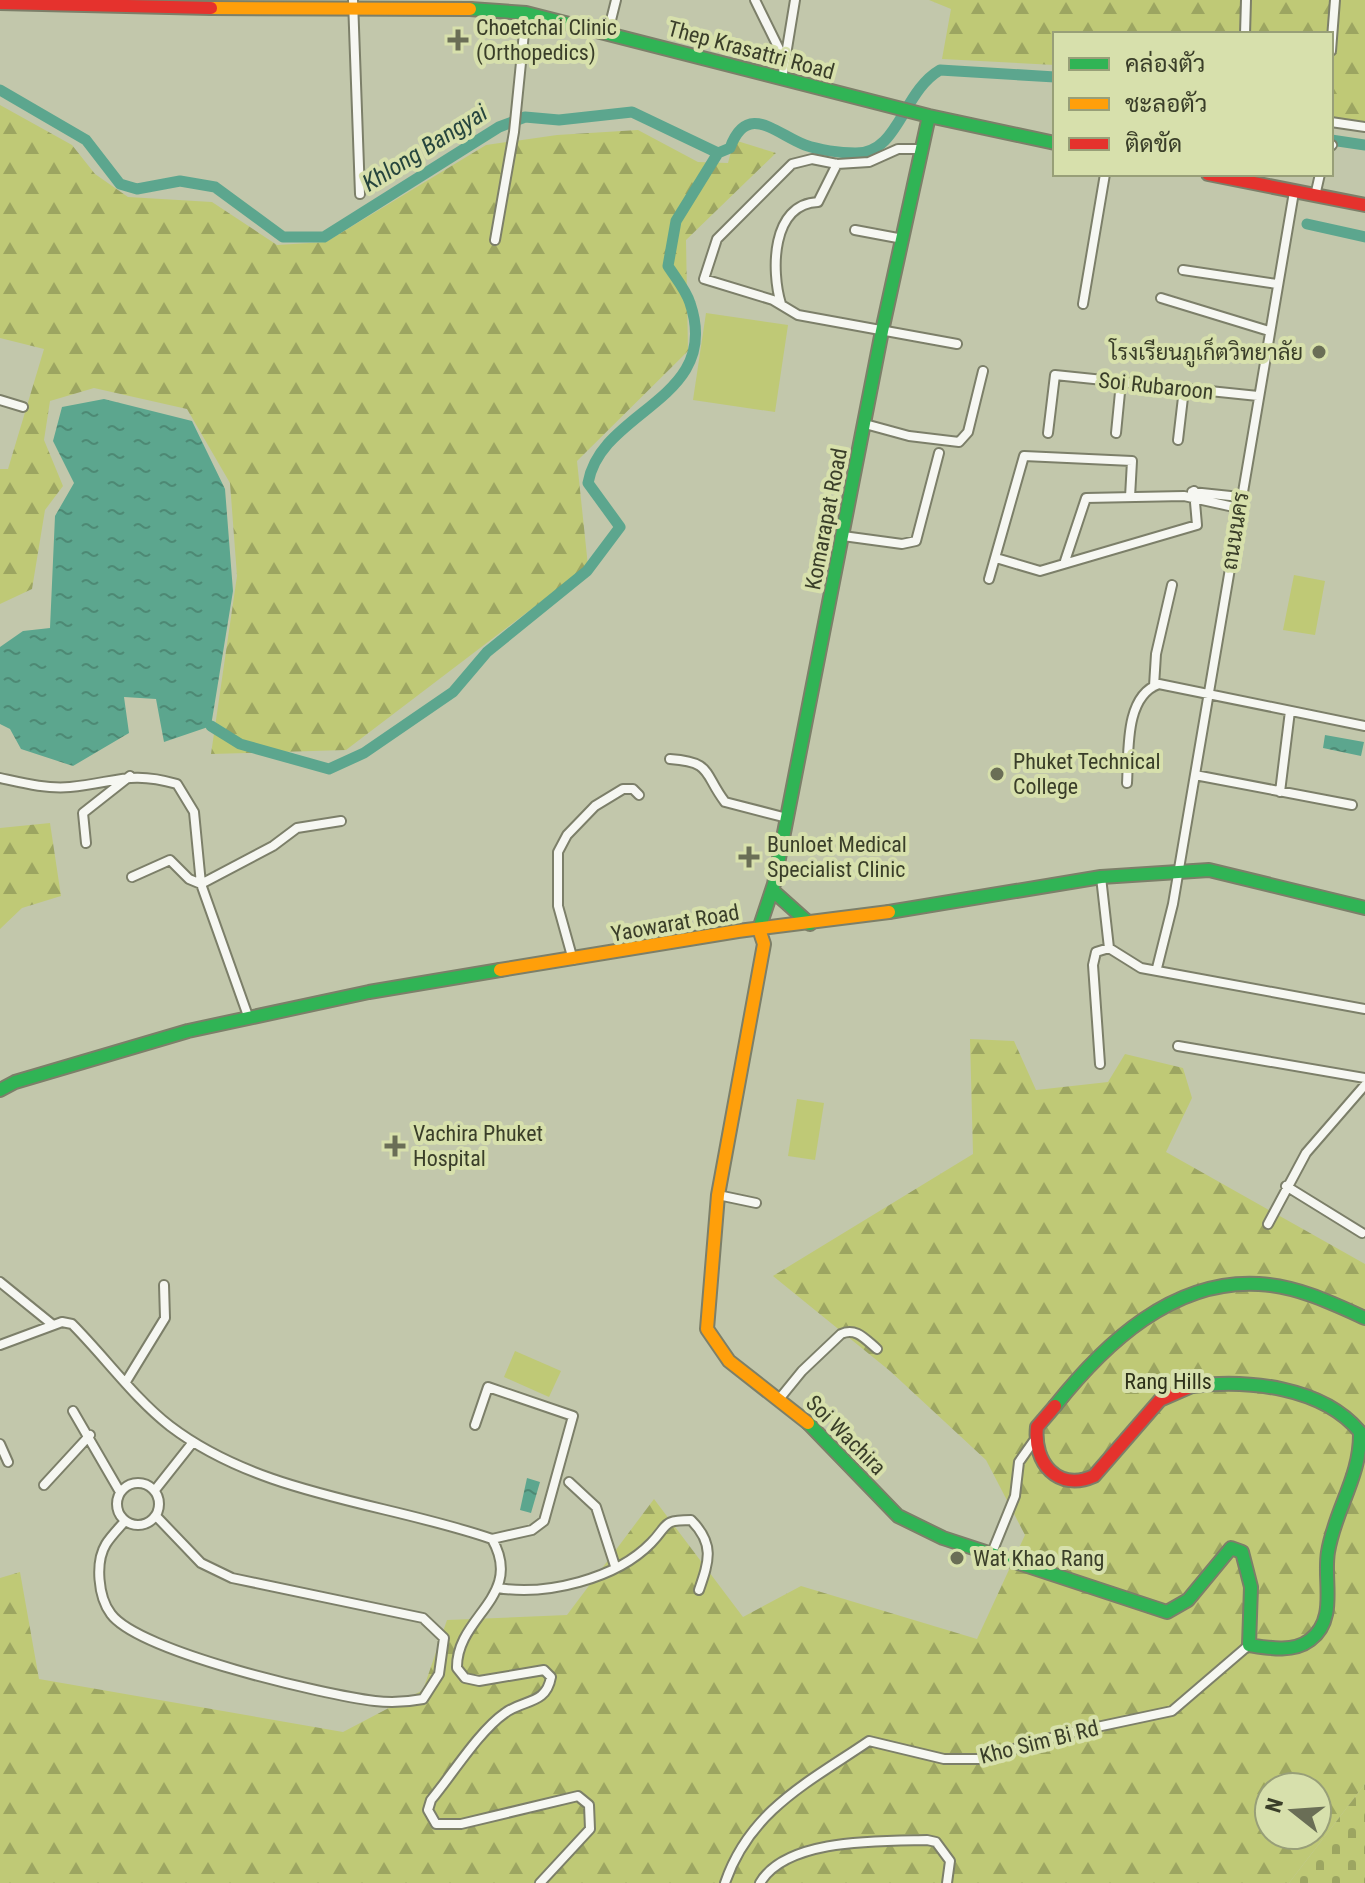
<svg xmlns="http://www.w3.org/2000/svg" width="1365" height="1883" font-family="'Roboto Condensed',Sarabun,sans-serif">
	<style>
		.green { fill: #bfc976 }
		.forest { fill: url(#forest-firs); fill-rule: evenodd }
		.cemetery { fill: url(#cemetery-stones) }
		.water { fill: url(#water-ripples) }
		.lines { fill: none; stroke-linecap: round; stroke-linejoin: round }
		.canal { stroke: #5ca68e; stroke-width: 11 }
		.street-casing { stroke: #7c7f69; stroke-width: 12 }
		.fast-casing { stroke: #7c7f69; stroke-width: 16 }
		.slow-casing { stroke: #7c7f69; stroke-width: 16 }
		.jam-casing { stroke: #7c7f69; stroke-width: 16 }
		.street { stroke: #f6f7f2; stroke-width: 8 }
		.fast { stroke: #30b455; stroke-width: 12 }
		.slow { stroke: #ff9f0a; stroke-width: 12 }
		.jam { stroke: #e5322d; stroke-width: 12 }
		.poi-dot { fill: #6a6e56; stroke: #d7e0ac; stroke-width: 3 }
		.labels { text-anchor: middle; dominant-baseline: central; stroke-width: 8; stroke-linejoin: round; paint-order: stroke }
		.poi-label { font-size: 22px; fill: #3a3e29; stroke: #d7e0ac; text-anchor: start }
		.street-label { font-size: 22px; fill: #3a3e29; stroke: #d7e0ac }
		.park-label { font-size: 22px; fill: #2e311a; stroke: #d7e0ac }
		.water-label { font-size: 24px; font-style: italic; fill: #26453d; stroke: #d7e0ac }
	</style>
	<defs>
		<pattern id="forest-firs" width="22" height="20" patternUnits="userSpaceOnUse" patternTransform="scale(2)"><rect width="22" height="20" fill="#bfc976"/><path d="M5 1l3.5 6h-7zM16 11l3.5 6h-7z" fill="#9ca561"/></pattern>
		<pattern id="cemetery-stones" width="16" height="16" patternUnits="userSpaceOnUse" patternTransform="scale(2)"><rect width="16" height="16" fill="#bfc976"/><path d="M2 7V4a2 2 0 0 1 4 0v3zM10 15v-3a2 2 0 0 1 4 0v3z" fill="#9ca561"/></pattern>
		<pattern id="water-ripples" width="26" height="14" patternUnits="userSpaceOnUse" patternTransform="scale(2)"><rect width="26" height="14" fill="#5ca68e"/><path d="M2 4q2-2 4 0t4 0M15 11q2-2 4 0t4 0" fill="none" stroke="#4d8974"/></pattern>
	</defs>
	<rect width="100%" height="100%" fill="#c2c7ab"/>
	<path class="green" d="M706,313L788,325L775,412L693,400Z
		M1294,575L1325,581L1315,635L1283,630Z
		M797,1099L824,1103L815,1160L788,1156Z
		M515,1351L561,1371L549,1397L504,1377Z"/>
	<path class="forest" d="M929,0H1365V130L1331,125V34H1055V65L942,59L951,9Z
		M0,105L72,145L95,174L128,197L212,202L277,245L326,242L486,145L557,135L638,130L698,162L728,163L734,140L776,153L686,240L688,351L577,461L588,566L346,750L211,754L237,576L230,483L187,409L94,388L50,401L44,440L63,486L45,510L32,589L0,604V469H8L44,349L0,338Z
		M50,823L61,896L22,908L0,929V828Z
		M970,1039L1014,1041L1036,1090L1108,1082L1125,1054L1183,1068L1192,1098L1166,1152L1365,1264V1784L1289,1883H0V1578L20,1572L39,1679L343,1732L423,1690L447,1620L567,1615L654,1499L743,1617L801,1586L977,1639L1025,1535L986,1460L890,1371L773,1276L973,1154ZM1269,1787H1317V1835H1269Z"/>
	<path class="cemetery" d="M1365,1784V1883H1289Z"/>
	<path class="water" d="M104,399L192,421L225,489L233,591L211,726L164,742L156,699L124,697L129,733L73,766L21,749L10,729L0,724V647L23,631L50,628L55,516L74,483L53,441L62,407Z
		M1325,735L1364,742L1361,756L1323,748Z
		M527,1478L540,1482L531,1513L520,1510Z"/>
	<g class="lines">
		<path class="canal" d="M0,90L86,140L120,184L137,189L180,181L215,187L283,237H324L499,127L525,117L559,120L632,112L718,153L730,148C747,101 776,134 805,145C819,150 840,153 855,153C899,154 902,92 940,70L1055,77
			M1331,140L1365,145
			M1307,224L1365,237
			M211,726L240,744L329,769L364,753L453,692L487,652L587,571L620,527L588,483C601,409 723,400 690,303C686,290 675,277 668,266L676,221L718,153"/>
		<defs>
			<path id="street" d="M353,0L360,194
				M755,0L783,57
				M608,32L616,0
				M1245,34L1246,0
				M1331,51L1335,0
				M782,79L795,0
				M1331,122L1365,127
				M1331,146L1332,145
				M922,149H898L869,162L837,164L812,159L792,164L717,239L704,279L773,300L798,315L957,344
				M1315,196L1320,174
				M855,230L903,239
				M495,240L514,132L526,13
				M1183,270L1277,284
				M1161,298L1269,331
				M781,304C771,271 771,204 818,202L837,164
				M1083,304L1105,174
				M0,400L23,407
				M865,424L909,436L959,442L968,432L983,371
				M1048,433L1055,375L1258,396
				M1116,433L1121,382
				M1178,440L1184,389
				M1192,492L1240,497
				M843,536L902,544L916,541L939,453
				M996,558L1040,571L1197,525L1194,491
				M1065,561L1086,498L1184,496L1238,508
				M989,579L1024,456L1132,461L1130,497
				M1154,686L1156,654L1172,585
				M670,759C713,762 703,773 725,802L787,818
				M1195,775L1352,805
				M0,778C23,783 46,789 70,787C115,783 129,770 177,784L194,812L201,884L248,1016
				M1127,783C1129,753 1124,696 1159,684L1365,726
				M1280,792L1290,711
				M86,843L83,813L130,776
				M132,877L170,860L189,879L201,884L273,846L297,828L341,821
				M1109,948L1141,968L1365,1009
				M573,960L558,906V852L567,835L595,806L623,789H633L639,795
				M1157,968L1173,904L1294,192
				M1178,1046L1365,1078
				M1100,1064L1093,965L1096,952L1109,948L1101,877
				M1286,1186L1362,1233
				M718,1195L756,1203
				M1268,1224L1306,1153L1365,1085
				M0,1282L53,1325
				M0,1345L62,1322L72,1324C105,1357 134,1398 170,1426C262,1496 385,1502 492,1539C525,1597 456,1616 457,1668L465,1678L479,1681L544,1670L551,1677C546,1705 524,1699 505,1713C479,1731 452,1775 431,1800L428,1810L436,1824H461L578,1796L589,1805L590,1829L540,1883
				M127,1380L165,1318L164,1285
				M780,1398L802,1371L841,1334C856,1327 865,1339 877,1349
				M73,1411L120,1492
				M475,1425L488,1387L573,1416L544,1521L532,1530L492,1539
				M0,1444L8,1462
				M569,1482L596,1507L615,1566
				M117 1504a21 21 0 1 1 42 0a21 21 0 1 1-42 0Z
				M44,1485L90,1435
				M155,1490L193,1442
				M125,1521C119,1528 111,1536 106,1544C95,1562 98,1597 111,1614C139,1652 325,1695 375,1701C392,1703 407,1702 423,1699L439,1674L444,1638L423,1618L232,1578L201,1563L156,1516
				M991,1555L1015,1496L1019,1462L1033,1442
				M498,1588C546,1596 616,1579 651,1543C669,1525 661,1520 691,1520C715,1544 709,1561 699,1590
				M725,1883C750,1810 809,1782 869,1741L944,1759H981L1064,1734L1172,1711L1249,1645
				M760,1883C786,1838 881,1841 927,1840L936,1842L950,1861L947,1883"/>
			<path id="fast" d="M470,9L526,13L929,116L1055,143
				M772,890L810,924
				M889,912L1101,877L1209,870L1365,908
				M759,929L774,884L882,331L929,116
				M0,1090L15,1082L188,1031L369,992L500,970
				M1055,1406C1105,1343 1173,1279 1259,1284C1297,1286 1332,1303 1365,1318
				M808,1423L898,1516L943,1538L1167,1612L1188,1600L1231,1548L1242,1552L1251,1587L1249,1645C1268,1648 1293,1653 1310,1640C1338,1619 1323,1581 1328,1552C1335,1509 1361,1477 1360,1432C1323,1387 1248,1379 1192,1386"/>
			<path id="slow" d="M211,8L470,9
				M759,929L764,944L718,1195L707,1329L729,1361L808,1423
				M500,970L738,931L889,912"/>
			<path id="jam" d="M0,3L211,8
				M1208,174L1365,205
				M1055,1406L1037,1427C1033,1463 1058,1492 1094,1476L1160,1400L1192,1386"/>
		</defs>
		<use href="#street" class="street-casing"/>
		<use href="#fast" class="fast-casing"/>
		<use href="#slow" class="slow-casing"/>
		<use href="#jam" class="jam-casing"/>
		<use href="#street" class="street"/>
		<use href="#fast" class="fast"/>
		<use href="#slow" class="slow"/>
		<use href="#jam" class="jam"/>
	</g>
	<g class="poi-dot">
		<path d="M454 28h8v8h8v8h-8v8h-8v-8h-8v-8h8z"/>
		<circle cx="1319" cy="352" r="8"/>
		<circle cx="997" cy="774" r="8"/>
		<path d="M745 845h8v8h8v8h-8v8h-8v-8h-8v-8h8z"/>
		<path d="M391 1134h8v8h8v8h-8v8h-8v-8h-8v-8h8z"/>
		<circle cx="957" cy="1558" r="8"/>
	</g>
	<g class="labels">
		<g class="poi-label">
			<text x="476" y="27">Choetchai Clinic<tspan x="476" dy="25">(Orthopedics)</tspan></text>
			<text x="1303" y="352" text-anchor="end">โรงเรียนภูเก็ตวิทยาลัย</text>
			<text x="1013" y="761">Phuket Technical<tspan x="1013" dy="25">College</tspan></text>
			<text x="767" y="844">Bunloet Medical<tspan x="767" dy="25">Specialist Clinic</tspan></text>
			<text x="413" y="1133">Vachira Phuket<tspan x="413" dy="25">Hospital</tspan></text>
			<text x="973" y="1558">Wat Khao Rang</text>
		</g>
		<g class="street-label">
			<text transform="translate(751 50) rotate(15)">Thep Krasattri Road</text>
			<text transform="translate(1156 386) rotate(6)">Soi Rubaroon</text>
			<text transform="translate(826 519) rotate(-79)">Komarapat Road</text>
			<text transform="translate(1235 531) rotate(-81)">ถนนนคร</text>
			<text transform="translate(675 923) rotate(-10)">Yaowarat Road</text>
			<text transform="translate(846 1435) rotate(45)">Soi Wachira</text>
			<text transform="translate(1039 1742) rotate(-14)">Kho Sim Bi Rd</text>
		</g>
		<g class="park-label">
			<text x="1168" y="1381">Rang Hills</text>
		</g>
		<g class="water-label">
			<text transform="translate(425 148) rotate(-32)">Khlong Bangyai</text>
		</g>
	</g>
	<rect x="1053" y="32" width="280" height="144" fill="#d7e0ac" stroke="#989f78" stroke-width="2"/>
	<rect x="1069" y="58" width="40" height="12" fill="#30b455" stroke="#989f78" stroke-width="2"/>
	<text x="1125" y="72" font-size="24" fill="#3a3e29">คล่องตัว</text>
	<rect x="1069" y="98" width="40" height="12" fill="#ff9f0a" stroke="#989f78" stroke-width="2"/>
	<text x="1125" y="112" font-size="24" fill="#3a3e29">ชะลอตัว</text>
	<rect x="1069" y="138" width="40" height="12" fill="#e5322d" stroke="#989f78" stroke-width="2"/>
	<text x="1125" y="152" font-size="24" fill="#3a3e29">ติดขัด</text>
	<g transform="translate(1293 1811) rotate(287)"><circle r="38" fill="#d7e0ac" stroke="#989f78" stroke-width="2"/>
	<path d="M0-6L14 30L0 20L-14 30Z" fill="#6a6e56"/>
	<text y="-12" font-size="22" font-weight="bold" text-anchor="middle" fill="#3a3e29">N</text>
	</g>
</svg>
